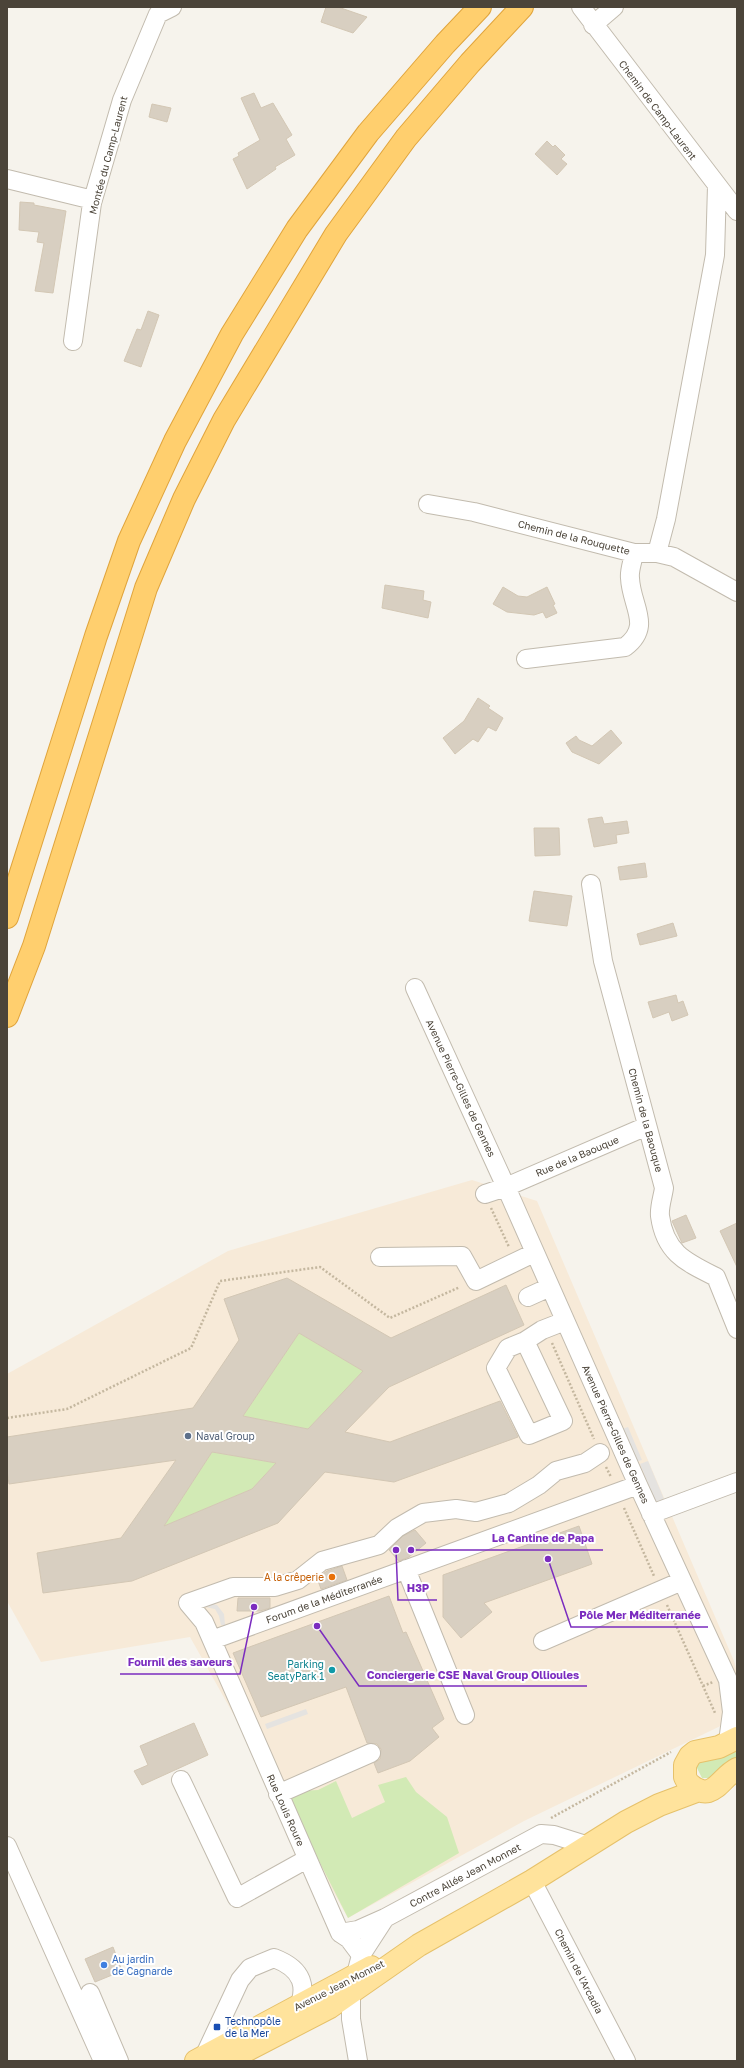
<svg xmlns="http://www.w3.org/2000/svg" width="744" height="2068" font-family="'Golos Text',sans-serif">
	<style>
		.commercial { fill: #f7ead8 }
		.green { fill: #d2eab5 }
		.parking { fill: #e5e3e0 }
		.building { fill: #d8cfc1; stroke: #d3c7b4; fill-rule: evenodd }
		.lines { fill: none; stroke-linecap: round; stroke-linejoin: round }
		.minor-casing { stroke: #c2bbae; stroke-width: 20 }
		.major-casing { stroke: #e6c16a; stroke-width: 24 }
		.highway-casing { stroke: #e0a43c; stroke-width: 24 }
		.path { stroke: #c4b79f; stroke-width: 2.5; stroke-dasharray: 2 2; stroke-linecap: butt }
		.minor { stroke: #fff; stroke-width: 18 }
		.major { stroke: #ffe39c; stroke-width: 22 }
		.highway { stroke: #ffcf6e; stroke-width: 22 }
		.service-dot { fill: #5c6f8a; stroke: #fff; stroke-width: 1.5 }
		.food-dot { fill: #e8710a; stroke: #fff; stroke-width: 1.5 }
		.culture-dot { fill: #0f9aa8; stroke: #fff; stroke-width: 1.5 }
		.shop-dot { fill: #3f7fe0; stroke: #fff; stroke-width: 1.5 }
		.transit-dot { fill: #1a4fb4; stroke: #fff; stroke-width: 1.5 }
		.labels { text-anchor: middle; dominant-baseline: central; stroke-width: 4; stroke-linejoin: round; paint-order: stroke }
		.street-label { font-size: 10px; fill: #4b4439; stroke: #fff }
		.service-label { font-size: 10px; fill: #4e5e75; stroke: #fff; text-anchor: start }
		.food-label { font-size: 10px; fill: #c56008; stroke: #fff; text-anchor: end }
		.culture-label { font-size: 10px; fill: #0d838f; stroke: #fff; text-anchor: end }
		.shop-label { font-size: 10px; fill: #366cbe; stroke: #fff; text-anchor: start }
		.transit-label { font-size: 10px; fill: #164399; stroke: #fff; text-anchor: start }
		.leader { fill: none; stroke: #7b2cbf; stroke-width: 1.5 }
		.callout-dot { fill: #7b2cbf; stroke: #fff; stroke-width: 1.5 }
		.callout-label { font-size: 11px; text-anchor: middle; font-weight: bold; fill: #7b2cbf; stroke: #fff; stroke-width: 4; stroke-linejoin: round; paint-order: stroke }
	</style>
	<rect width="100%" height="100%" fill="#f6f3ec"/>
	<path class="commercial" d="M472,1180L537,1201L734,1661L737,1672V1718L524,1821L348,1918L190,1637L41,1662L7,1601V1374L228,1251Z"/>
	<path class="green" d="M299,1333L363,1371L308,1429L243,1416Z
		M212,1452L276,1463L252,1489L164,1526Z
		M737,1745V1760L714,1778H702L696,1766L703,1758Z
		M406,1777L416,1792L447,1817L459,1853L348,1918L287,1798L299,1791L318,1790L336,1781L352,1818L385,1802L378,1785Z"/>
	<path class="parking" d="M628,1427L642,1460L636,1462L622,1429Z
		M648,1461L664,1499L656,1503L640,1464Z
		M206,1602L217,1605L224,1614L225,1625H221L219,1616L215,1609L206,1607Z
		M306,1709L308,1714L267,1729L265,1724Z"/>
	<path class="building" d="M326,7H338L367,17L353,33L321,22Z
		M254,93L261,108L273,103L292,135L286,139L295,155L275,167L276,169L247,189L233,159L239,156L238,153L260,140L241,98Z
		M152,104L171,108L167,122L149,117Z
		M547,141L553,147L555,145L565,155L561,159L567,164L557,175L535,154Z
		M20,202L34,203V205L66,211L53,293L35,291L44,243L37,242L39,232L19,230Z
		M148,311L159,315L141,367L124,361L137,329L141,330Z
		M385,585L424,591L423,600L431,602L428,618L382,608Z
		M503,587L518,596L527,597L547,587L555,604L553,605L557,613L546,618L543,612L534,615L507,612L493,604Z
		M478,698L490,706L488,708L503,718L496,731L488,727L478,742L473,739L455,754L443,738L464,721Z
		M611,730L622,743L599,764L572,752L566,743L576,736L579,740L592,746Z
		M602,817L604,824L627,821L629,833L616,835L617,843L594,847L588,819Z
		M534,828H559L560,855L535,856Z
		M645,863L647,877L620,880L618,867Z
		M534,891L572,896L567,926L529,921Z
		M673,923L677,936L640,945L637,934Z
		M676,995L678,1003L683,1001L688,1015L672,1021L669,1012L653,1018L648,1002Z
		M686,1215L696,1238L682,1243L672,1221Z
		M737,1223V1267L720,1231Z
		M287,1278L391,1338L506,1285L524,1325L389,1387L345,1432L390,1442L500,1401L518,1437L394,1482L325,1472L278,1523L132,1581L43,1593L37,1553L121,1538L176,1460L9,1484L7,1471V1437L193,1408L239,1340L224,1299ZM299,1333L363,1371L308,1429L243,1416ZM212,1452L276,1463L252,1489L164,1526Z
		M579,1526L592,1564L484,1603L492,1612L461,1638L443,1617V1575Z
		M415,1530L426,1543L409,1557L399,1561L389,1550L403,1536Z
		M342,1566L347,1580L321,1589L317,1578L327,1571Z
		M389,1596L403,1633L406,1632L444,1719L432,1728L439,1737L410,1761L378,1773L374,1763L380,1759L381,1749L377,1744L367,1743L346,1687L261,1717L233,1653Z
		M238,1598H270V1608L260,1611H237Z
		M194,1723L208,1755L142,1785L134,1771L148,1765L140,1746Z
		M113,1947L122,1971L95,1982L85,1959Z"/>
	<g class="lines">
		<defs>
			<path id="minor" d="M581,7L737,211
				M593,25L614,7
				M7,179L93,200
				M73,341L92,203L122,100L158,14L172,7
				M428,504L474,512L634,553H657L674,557L737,592
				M657,553L666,519L715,255L717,186
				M526,659L625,647C653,626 631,606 630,578C629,570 633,561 634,553
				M591,884L603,961L664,1188C663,1196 659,1207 660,1216C665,1253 686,1262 716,1277L737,1329
				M415,988L506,1187L485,1194
				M647,1126L506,1187L638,1485L728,1680L732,1712L728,1742
				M380,1257L462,1256L476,1281L534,1253
				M528,1297L550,1287
				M525,1341L508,1348L496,1368L529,1435L563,1421L525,1341L542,1330L565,1321
				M651,1514L737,1482
				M406,1569L465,1715
				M212,1640L638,1485
				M543,1641L682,1581
				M181,1780L237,1898L307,1859
				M278,1794L371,1753
				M7,1846L103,2061
				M532,1881L626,2061
				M340,1933L358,1930L385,1918
				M361,1955L385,1918L541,1834L554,1835L589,1846
				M90,1993L119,2061
				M202,2061L240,1980L250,1968L274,1958C303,1969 309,1987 296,2014
				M358,2061L351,2019V1994L361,1955L349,1939L340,1933L204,1622L188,1603L233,1587H275L298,1580L322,1561L379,1545L397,1528L423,1513L456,1509L476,1512L509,1503L539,1485L556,1471L585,1463L600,1453"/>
			<path id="major" d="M737,1738L719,1747L695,1752L690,1756L685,1765V1777L688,1783C713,1805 719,1778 737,1769
				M196,2061L371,1967
				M226,2061L330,2007L419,1945L532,1881L626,1822L659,1805L699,1790"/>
			<path id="highway" d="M7,917L96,636L129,541L175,441L232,334L297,229L368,133L445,44L480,7
				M7,1016L34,946L146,588L184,499L224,420L336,234L406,138L470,63L522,7"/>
		</defs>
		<use href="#minor" class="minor-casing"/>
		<use href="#major" class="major-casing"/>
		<use href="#highway" class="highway-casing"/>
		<path class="path" d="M491,1208L509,1247
			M552,1343L594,1439
			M7,1418L67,1409L191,1348L220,1281L320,1267L390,1318L460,1287
			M606,1467L611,1477
			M624,1508L654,1576
			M667,1605L715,1713
			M703,1686L713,1682
			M551,1818L671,1752"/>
		<use href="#minor" class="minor"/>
		<use href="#major" class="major"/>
		<use href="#highway" class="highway"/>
	</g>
	<circle class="service-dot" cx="188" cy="1436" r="4"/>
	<circle class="food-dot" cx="332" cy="1577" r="4"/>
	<circle class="culture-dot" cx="332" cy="1670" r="4"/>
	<circle class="shop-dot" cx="104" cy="1965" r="4"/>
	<rect class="transit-dot" x="213" y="2023" width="8" height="8" rx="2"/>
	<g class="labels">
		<g class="street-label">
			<text transform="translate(658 110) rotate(53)">Chemin de Camp-Laurent</text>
			<text transform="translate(108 155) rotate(-75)">Montée du Camp-Laurent</text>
			<text transform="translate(574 537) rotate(14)">Chemin de la Rouquette</text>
			<text transform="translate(461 1088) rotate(65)">Avenue Pierre-Gilles de Gennes</text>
			<text transform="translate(646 1120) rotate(75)">Chemin de la Baouque</text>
			<text transform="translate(577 1156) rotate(-23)">Rue de la Baouque</text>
			<text transform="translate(616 1434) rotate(66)">Avenue Pierre-Gilles de Gennes</text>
			<text transform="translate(324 1599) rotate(-20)">Forum de la Méditerranée</text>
			<text transform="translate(286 1810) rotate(66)">Rue Louis Roure</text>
			<text transform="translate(465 1875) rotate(-28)">Contre Allée Jean Monnet</text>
			<text transform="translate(579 1971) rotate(63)">Chemin de l'Arcadia</text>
			<text transform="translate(339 1985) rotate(-27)">Avenue Jean Monnet</text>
		</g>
		<g class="service-label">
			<text x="196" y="1436">Naval Group</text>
		</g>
		<g class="food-label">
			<text x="324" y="1577">A la crêperie</text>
		</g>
		<g class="culture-label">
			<text x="324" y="1664">Parking<tspan x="324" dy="12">SeatyPark 1</tspan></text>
		</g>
		<g class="shop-label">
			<text x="112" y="1959">Au jardin<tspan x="112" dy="12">de Cagnarde</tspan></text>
		</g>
		<g class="transit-label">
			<text x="225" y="2021">Technopôle<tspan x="225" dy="12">de la Mer</tspan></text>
		</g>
	</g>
	<path class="leader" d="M411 1550L484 1550H603M396 1550L398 1600H437M548 1559L571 1627H708M254 1607L240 1674H120M317 1626L359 1686H587"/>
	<g class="callout-dot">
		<circle cx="411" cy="1550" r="4"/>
		<circle cx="396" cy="1550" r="4"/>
		<circle cx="548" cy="1559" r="4"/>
		<circle cx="254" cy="1607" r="4"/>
		<circle cx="317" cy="1626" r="4"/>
	</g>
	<g class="callout-label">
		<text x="543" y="1542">La Cantine de Papa</text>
		<text x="418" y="1592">H3P</text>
		<text x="640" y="1619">Pôle Mer Méditerranée</text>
		<text x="180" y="1666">Fournil des saveurs</text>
		<text x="473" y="1679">Conciergerie CSE Naval Group Ollioules</text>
	</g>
	<rect width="744" height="2068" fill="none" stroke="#4b4439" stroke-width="16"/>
</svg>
